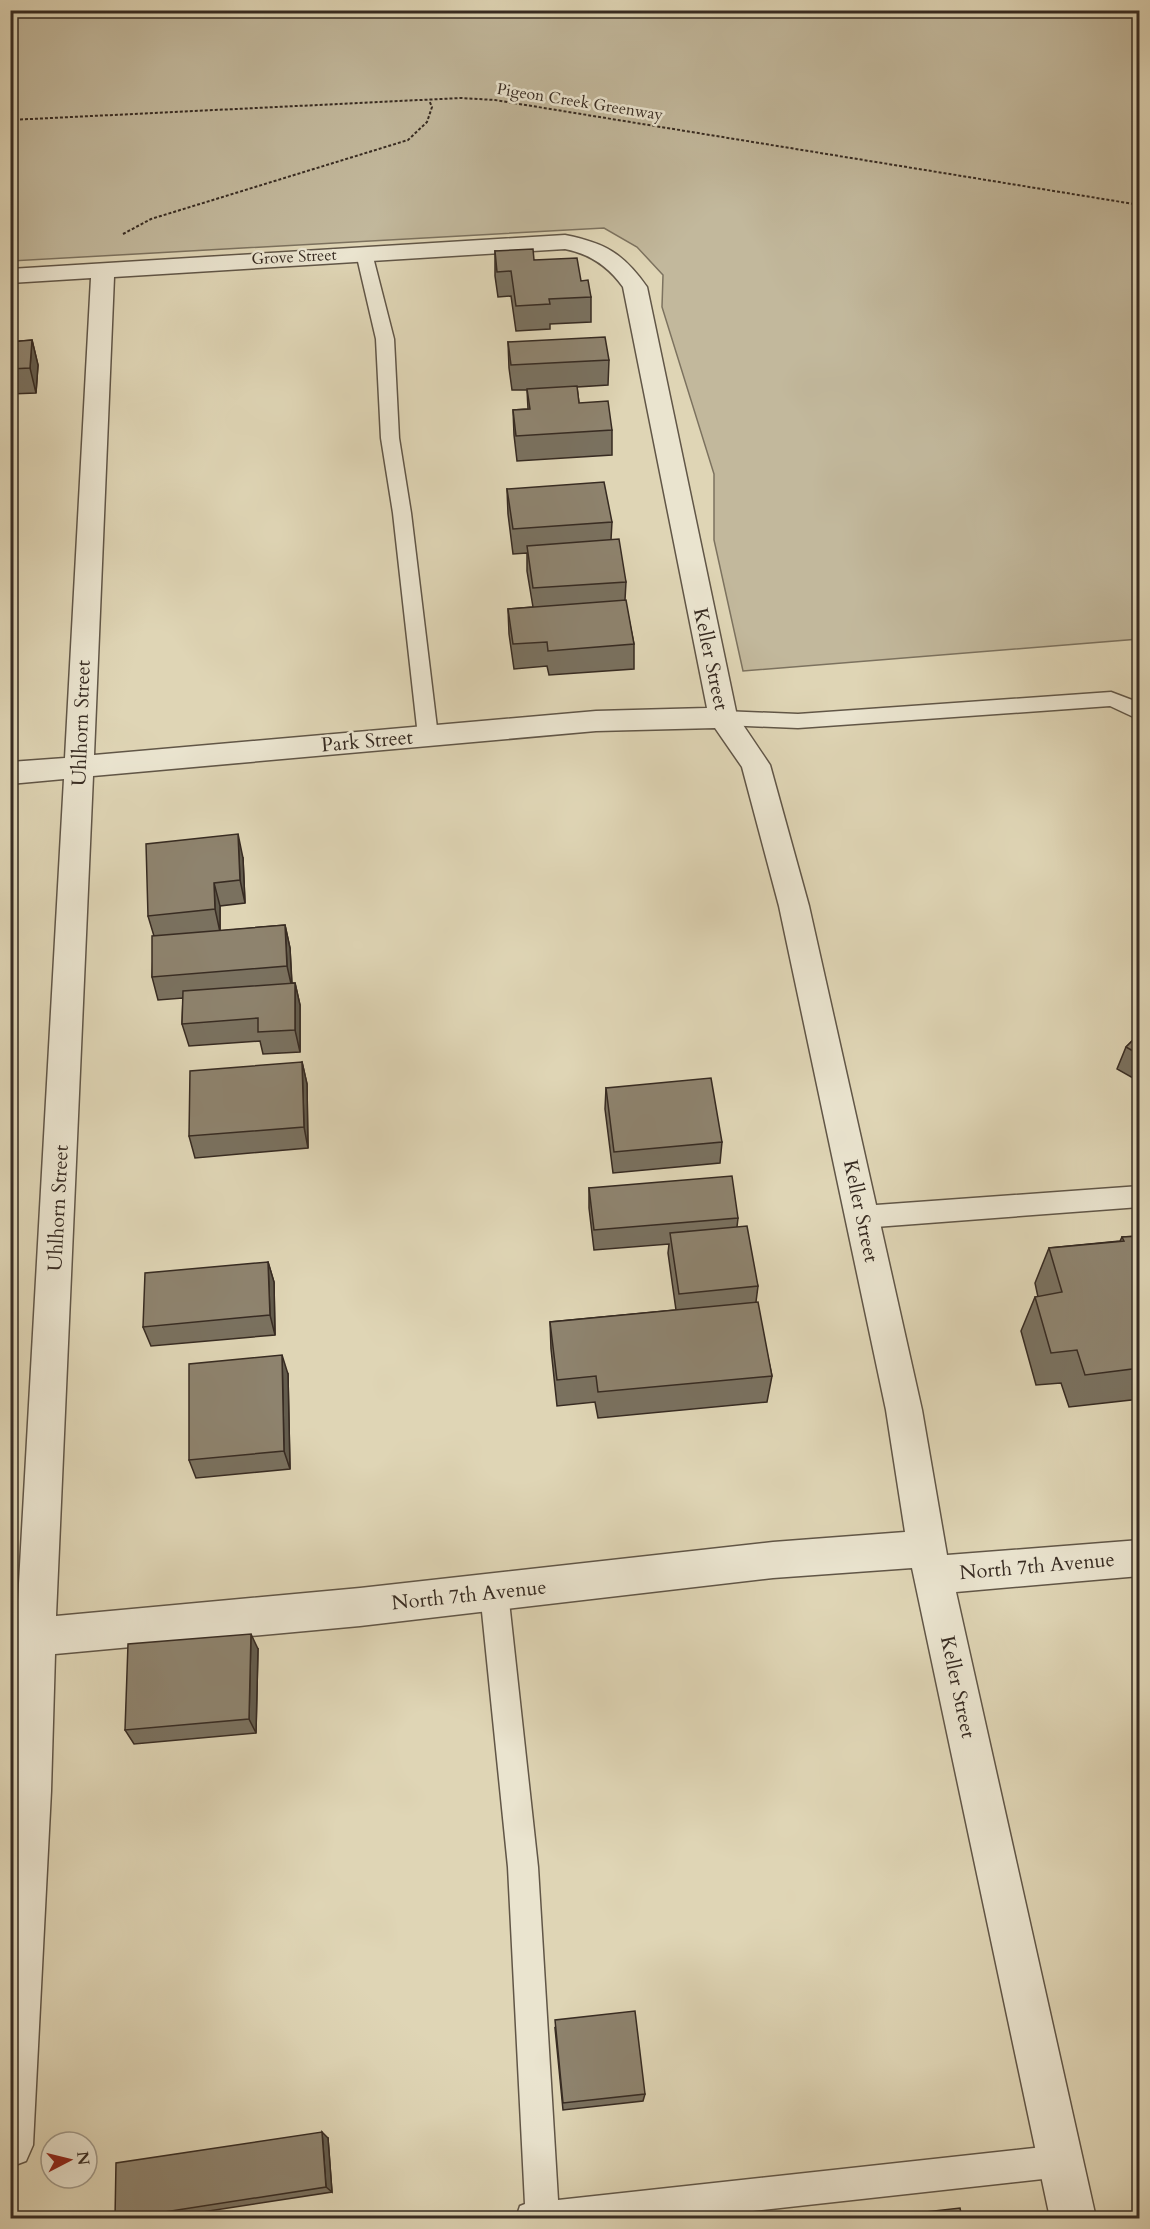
<svg xmlns="http://www.w3.org/2000/svg" width="1150" height="2229" font-family="Cardo,serif">
	<style>
		.green { fill: #c2b89c; stroke: #7c725f; stroke-width: 1.5 }
		.lines { fill: none; stroke-linecap: round; stroke-linejoin: round }
		.lane-casing { stroke: #615647; stroke-width: 3 }
		.street-casing { stroke: #615647; stroke-width: 3 }
		.path { stroke: #372b22; stroke-width: 2; stroke-dasharray: 3 2; stroke-linecap: butt }
		.lane { fill: #eae4cf; fill-rule: evenodd }
		.street { fill: #eae4cf; fill-rule: evenodd }
		.wall { fill: #7a715f; stroke: #372b22; stroke-width: 1.5 }
		.shaded-wall { fill: #635c4d; stroke: #372b22; stroke-width: 1.5 }
		.building { fill: #8e836e; stroke: #372b22; stroke-width: 1.5 }
		.labels { text-anchor: middle; dominant-baseline: central; stroke-width: 5; stroke-linejoin: round; paint-order: stroke }
		.far-street-label { font-size: 16px; fill: #372b22; stroke: #eae4cf }
		.street-label { font-size: 20px; fill: #372b22; stroke: #eae4cf }
	</style>
	<rect width="100%" height="100%" fill="#dfd5b5"/>
	<filter id="stains"><feTurbulence type="fractalNoise" baseFrequency=".00333" numOctaves="4"/><feColorMatrix values="0 0 0 0 .2 0 0 0 0 .09 0 0 0 0 .02 0 0 0 .5 -.17"/></filter>
	<radialGradient id="worn" r=".72"><stop offset=".6" stop-color="#630" stop-opacity="0"/><stop offset="1" stop-color="#630" stop-opacity=".3"/></radialGradient>
	<path class="green" d="M47,11H1139V639L743,671L714,540V474L662,307L663,275L637,247L604,228L11,261V13Z"/>
	<g class="lines">
		<defs>
			<path id="lane" d="M364,248L372,253L394,339L399,438L411,513L438,736L435,741L428,743L421,741L418,736L393,513L381,438L376,339L356,253Z
				M1111,692L1140,703V720L1110,706L798,728L723,725L716,723L713,718L716,713L723,711L798,714Z
				M1140,1186V1207L862,1228L853,1225L850,1217L853,1209L862,1206Z
				M494,1578L504,1582L508,1592L538,1867L558,2200L1061,2145L1073,2149L1077,2161L1073,2173L1061,2177L689,2218H516L520,2206L525,2204L508,1867L480,1592L484,1582Z"/>
			<path id="street" d="M565,235C605,243 623,253 647,287L737,716L770,765L809,906L922,1410L947,1555L1140,1540V1576L956,1592L1096,2218H1050L912,1568L773,1578L360,1626L55,1654L51,1791L33,2145L26,2161L10,2167V1792L16,1658H10V1620L17,1619L64,779L10,784V762L65,758L91,278L10,283V269ZM565,249C590,254 608,266 623,287L707,708L596,711L94,755L114,277ZM715,728L742,767L779,906L886,1410L905,1532L773,1542L360,1588L56,1616L93,776L596,731Z"/>
		</defs>
		<use href="#lane" class="lane-casing"/>
		<use href="#street" class="street-casing"/>
		<path class="path" d="M10,120L461,98L495,100L1140,205
			M123,234L151,219L408,140L427,122L432,107L429,100"/>
		<use href="#lane" class="lane"/>
		<use href="#street" class="street"/>
	</g>
	<path class="wall" d="M495,251L534,260L581,281L591,297V322L550,324V329L516,331L511,296L498,297L495,276Z
		M32,340L38,365L36,393L10,394V342Z
		M508,342L609,360L608,385L577,387L579,403L612,430V455L517,461L514,435L513,410L528,409L527,390H512L509,368Z
		M507,489L612,522L611,540L626,582L625,600L634,644V669L549,675L547,666L514,669L509,634L508,609L533,607L527,571V553L513,554L508,514Z
		M243,858L245,903L220,906V931L285,925L290,948L292,983H295L300,1005V1052L263,1054L260,1041L189,1046L182,1024L183,998L158,1000L152,977L154,936L148,916Z
		M1140,1033V1082L1117,1069L1126,1047Z
		M302,1062L307,1084L308,1148L195,1158L189,1136Z
		M606,1088L722,1142L720,1163L613,1173L605,1109Z
		M589,1188L738,1218L737,1227L758,1286L756,1302L772,1376L767,1402L598,1418L595,1402L557,1406L551,1349L550,1322L676,1310L668,1253L669,1244L594,1250L589,1208Z
		M1140,1236V1399L1069,1407L1061,1383L1036,1385L1021,1331L1035,1297H1038L1035,1283L1049,1248L1120,1241L1122,1237Z
		M268,1262L274,1282L275,1335L151,1346L143,1327Z
		M288,1374L290,1469L196,1478L189,1460Z
		M258,1649L256,1733L134,1744L125,1730Z
		M555,2028L645,2094L643,2101L563,2110Z
		M328,2138L332,2192L163,2218H115Z"/>
	<path class="shaded-wall" d="M32,340L38,365L36,393L30,368Z
		M238,834L243,858L245,903L240,880Z
		M214,883L220,906V932L215,909Z
		M285,925L290,948L292,988L287,966Z
		M295,983L300,1005V1052L295,1030Z
		M302,1062L307,1084L308,1148L304,1127Z
		M268,1262L274,1282L275,1335L270,1315Z
		M282,1355L288,1374L290,1469L284,1451Z
		M251,1634L258,1649L256,1733L249,1719Z
		M322,2132L328,2138L332,2192L326,2187Z"/>
	<path class="building" d="M533,249L534,260L577,258L581,281L588,280L591,297L549,299L550,304L516,306L511,271L497,272L495,251Z
		M605,337L609,360L511,365L508,342Z
		M32,340L30,368L10,369V342Z
		M577,386L579,403L608,401L612,430L516,436L513,410L530,409L527,389Z
		M604,482L612,522L513,529L507,489Z
		M619,539L626,582L533,588L527,546Z
		M626,600L634,644L548,651L547,642L513,644L508,609Z
		M238,834L240,880L214,883L215,909L148,916L146,844Z
		M285,925L287,966L152,977V936Z
		M295,983V1030L258,1032V1018L182,1024L183,991Z
		M1140,1033V1055L1126,1047Z
		M302,1062L304,1127L189,1136L190,1071Z
		M711,1078L722,1142L614,1152L606,1088Z
		M732,1176L738,1218L594,1230L589,1188Z
		M747,1226L758,1286L679,1294L670,1233Z
		M1140,1236V1368L1085,1375L1077,1350L1051,1353L1035,1297L1062,1292L1049,1248L1124,1241L1122,1237Z
		M268,1262L270,1315L143,1327L145,1273Z
		M758,1302L772,1376L598,1392L596,1376L557,1380L550,1322Z
		M282,1355L284,1451L189,1460V1364Z
		M251,1634L249,1719L125,1730L128,1644Z
		M635,2011L645,2094L563,2103L555,2020Z
		M322,2132L326,2187L126,2218H115L116,2163Z
		M960,2208L962,2218H872Z"/>
	<g class="labels">
		<g class="far-street-label">
			<text transform="translate(580 102) rotate(9)">Pigeon Creek Greenway</text>
			<text transform="translate(294 257) rotate(-3)">Grove Street</text>
		</g>
		<g class="street-label">
			<text transform="translate(711 659) rotate(78)">Keller Street</text>
			<text transform="translate(81 723) rotate(-88)">Uhlhorn Street</text>
			<text transform="translate(367 741) rotate(-5)">Park Street</text>
			<text transform="translate(58 1208) rotate(-87)">Uhlhorn Street</text>
			<text transform="translate(861 1211) rotate(78)">Keller Street</text>
			<text transform="translate(1037 1566) rotate(-5)">North 7th Avenue</text>
			<text transform="translate(469 1595) rotate(-6)">North 7th Avenue</text>
			<text transform="translate(958 1687) rotate(78)">Keller Street</text>
		</g>
	</g>
	<rect width="1150" height="2229" fill="none" stroke="#dfd5b5" stroke-width="36"/>
	<rect x="12" y="12" width="1126" height="2205" fill="none" stroke="#372b22" stroke-width="3"/>
	<rect x="18" y="18" width="1114" height="2193" fill="none" stroke="#372b22" stroke-width="1.5"/>
	<g transform="translate(69 2160) rotate(83)"><circle r="28" fill="#eae4cf" stroke="#a29a8a" stroke-width="1.5"/>
	<path d="M0-4.5L10 22L0 15L-10 22Z" fill="#8f2418"/>
	<text y="-9" font-size="16" font-weight="bold" text-anchor="middle" fill="#372b22">N</text>
	</g>
	<rect width="100%" height="100%" filter="url(#stains)"/>
	<rect width="100%" height="100%" fill="url(#worn)"/>
</svg>
